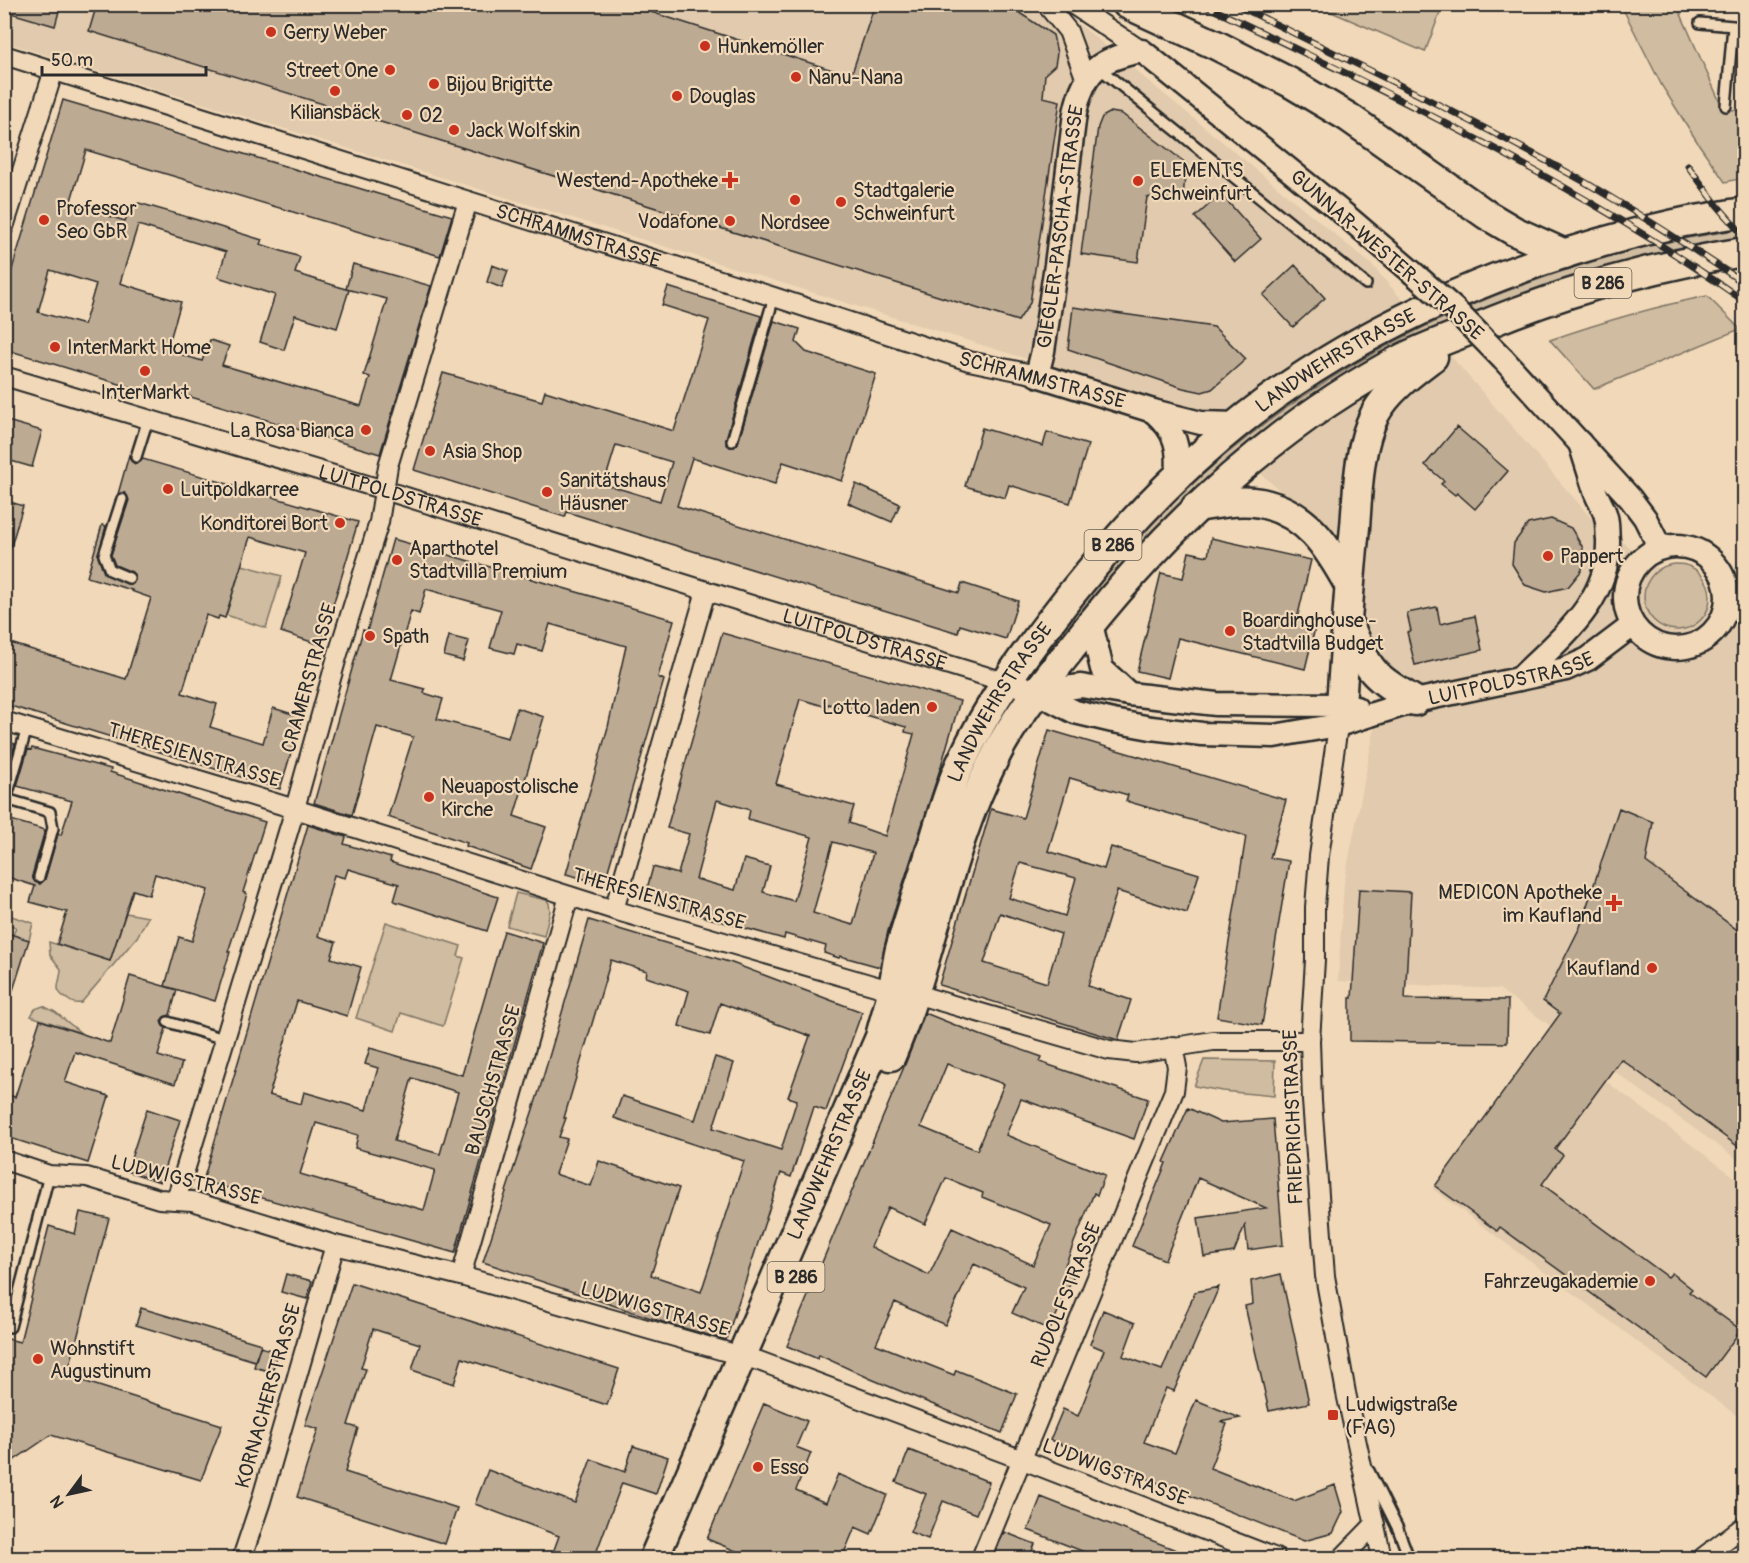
<svg xmlns="http://www.w3.org/2000/svg" width="1749" height="1563" font-family="Pangolin,sans-serif">
	<style>
		.built { fill: #e1caad }
		.green { fill: #d0bca0; stroke: #7e7466; stroke-width: 1.5 }
		.building { fill: #bdaa93; stroke: #2b2b2b; stroke-width: 1.5; fill-rule: evenodd }
		.lines { fill: none; stroke-linecap: round; stroke-linejoin: round }
		.service-casing { stroke: #2b2b2b; stroke-width: 14 }
		.minor-casing { stroke: #2b2b2b; stroke-width: 22 }
		.tertiary-casing { stroke: #2b2b2b; stroke-width: 27 }
		.primary-casing { stroke: #2b2b2b; stroke-width: 33 }
		.service { stroke: #f0d8b8; stroke-width: 9 }
		.minor { stroke: #f0d8b8; stroke-width: 18 }
		.tertiary { stroke: #f0d8b8; stroke-width: 22 }
		.primary { stroke: #f0d8b8; stroke-width: 28 }
		.rail-casing { stroke: #2b2b2b; stroke-width: 7 }
		.rail { stroke: #f0d8b8; stroke-width: 4.5; stroke-dasharray: 14; stroke-linecap: butt }
		.tertiary-bridge-casing { stroke: #2b2b2b; stroke-width: 27; stroke-linecap: butt }
		.tertiary-bridge { stroke: #f0d8b8; stroke-width: 22 }
		.poi-dot { fill: #c8321e; stroke: #f0d8b8; stroke-width: 2 }
		.labels { text-anchor: middle; dominant-baseline: central; stroke-width: 4.5; stroke-linejoin: round; paint-order: stroke }
		.shield { fill: #f0d8b8; stroke: #665f55; stroke-width: 1.5 }
		.shield-label { font-size: 18px; font-weight: bold; fill: #2b2b2b }
		.poi-label { font-size: 20px; fill: #2b2b2b; stroke: #f0d8b8; text-anchor: start }
		.street-label { font-size: 20px; fill: #2b2b2b; stroke: #f0d8b8 }
	</style>
	<rect width="100%" height="100%" fill="#f0d8b8"/>
	<filter id="ink" filterUnits="userSpaceOnUse"><feTurbulence type="fractalNoise" baseFrequency=".0167" numOctaves="2"/><feDisplacementMap in="SourceGraphic" scale="12" xChannelSelector="R" yChannelSelector="G"/><feConvolveMatrix kernelMatrix="1 2 1 2 8 2 1 2 1" color-interpolation-filters="sRGB"/></filter>
	<g filter="url(#ink)">
		<path class="built" d="M1048,4L1085,29L1372,265L1591,518L1744,633V1164L1499,989L1338,981L1344,884L1377,716L1363,626L1325,531L1189,409L5,42L4,5Z
			M1544,1035L1744,1184V1421L1433,1189Z"/>
		<path class="green" d="M1315,5H1443L1425,52Z
			M1621,5H1680V12L1723,109L1744,111V178L1725,182L1698,143L1662,86Z
			M1744,228V238L1649,255L1532,292L1370,366L1055,649L1049,645C1089,594 1130,543 1177,498C1287,393 1415,320 1560,272C1585,264 1611,255 1638,248C1673,240 1709,235 1744,228Z
			M1707,296L1740,329L1594,389L1550,340C1602,322 1653,307 1707,296Z
			M1644 597a33 33 0 1 1 66 0a33 33 0 1 1-66 0Z
			M242,565L282,576L266,628L226,615Z
			M516,893L546,900L549,903L550,911L544,936L507,926Z
			M126,913L148,917L137,937L81,1003C75,1004 72,1003 67,999C51,989 61,984 61,969L50,955L49,942L110,961Z
			M5,914L33,923L29,940L13,935L16,927L5,923Z
			M386,922L461,946L458,956L464,958L443,1026L401,1013L395,1031L356,1018Z
			M43,1006L55,1012L81,1033L31,1016L35,1009Z
			M1204,1060L1275,1061L1274,1096L1222,1091L1194,1086Z"/>
		<path class="building" d="M4,4H61L55,26L4,11Z
			M97,4H626L851,76L875,4H1006L1053,35L1057,53L1055,65L1045,74L1043,97L1060,101L1030,303L1018,321L89,31Z
			M63,100L452,216L440,256L86,150L70,204L125,221L130,207L139,203L194,219L262,240L260,244L300,257L295,273L349,290L337,328L295,315L284,350L260,342L275,295L218,277L226,252L138,225L120,283L181,302L167,350L202,361L210,340L229,346L222,365L361,406L370,377L364,375L387,299L346,289L353,264L431,286L380,454L171,391L169,399L4,349V296ZM50,270L96,284L84,325L38,312Z
			M1111,112L1122,114L1187,164L1182,202L1147,197L1138,262L1081,254L1098,127L1102,117Z
			M1221,194L1261,239L1235,262L1195,217Z
			M492,265L508,271L502,288L487,282Z
			M1295,265L1325,298L1293,327L1263,295Z
			M668,287L761,316L726,439V443L730,447H734L738,443L774,321L800,329L796,342L806,352L876,374L842,481L783,462L775,484L692,458L677,506L959,593L962,583L1018,601L1006,639L960,625L958,633L567,512L565,517L414,470L443,373L542,401L545,391L674,431L709,320L662,305ZM616,445L672,462L660,501L604,484Z
			M1073,307L1214,327L1246,359L1212,389L1202,392L1183,388L1068,349Z
			M4,420L42,431L32,467L4,459Z
			M1457,427L1508,471L1475,509L1457,493L1455,495L1441,484L1444,481L1425,465Z
			M982,428L1043,446L1047,432L1088,445L1070,503L1009,485L1005,498L965,486Z
			M129,455L131,461L135,464L140,462L143,459L358,522L321,645L281,632L305,553L250,537L225,618L219,616L218,619L206,615L182,693L217,704L210,727L263,743L273,708L302,717L280,789L4,704V641L126,679L151,598L131,591L132,590L87,577L102,525L106,526L98,557L104,573L127,584H133L135,580L132,572L115,565L111,555L129,500L125,493L118,494Z
			M856,484L900,504L892,522L848,503Z
			M4,500L23,506L9,553L4,552Z
			M1551,519L1571,528L1583,548L1582,570L1568,587L1546,592L1525,585L1512,564L1514,543L1528,524Z
			M1211,538L1311,560L1297,619L1316,624L1305,669L1178,638L1168,678L1137,671L1161,573L1183,578L1189,552L1208,556Z
			M393,539L674,620L658,677L664,680L604,884L566,874L608,727L626,646L550,624L542,651L517,644L514,654L490,648L501,610L426,589L419,614L411,611L391,680L425,689L424,693L443,699L437,719L508,738L517,708L544,717L514,816L546,827L531,869L466,846L467,843L388,817L413,737L377,727L352,815L314,803L363,630L367,631Z
			M1437,607L1440,624L1475,616L1482,650L1415,665L1407,632L1411,631L1407,613Z
			M722,633L960,701L941,766L888,931L880,967L840,956L839,958L824,953L826,946L785,934L784,939L644,900L653,867L678,874L689,834L667,828ZM800,699L827,707L828,704L906,727L905,732L914,734L885,836L849,823L854,806L776,784ZM717,800L750,810L748,819L812,837L794,901L763,892L770,866L744,859L735,890L696,879ZM833,842L873,853L853,925L813,913Z
			M449,636L469,641L463,661L444,656Z
			M1049,730L1286,800L1270,858L1289,861L1262,1025L1217,1017L1246,836L1126,801L1128,795L1070,778L1048,851L1104,869L1111,847L1199,874L1187,913L1117,891L1088,986L1131,1000L1118,1040L939,985L991,809L1023,818ZM1020,863L1076,878L1065,916L1009,898ZM1000,913L1061,934L1047,983L984,963Z
			M4,741L15,744L4,781Z
			M32,748L111,769L110,772L265,822L243,892L247,894L228,952H230L215,1001L165,986L179,937L192,941L208,890L155,874L149,895L133,890L110,961L57,944L67,912L30,902L35,886L4,876V818L45,830L32,876L35,882L40,884L45,879L58,834L61,835L72,801L17,786L28,749L31,750Z
			M1619,808L1653,822L1646,862L1744,935V1151L1621,1059L1555,1149L1563,1155L1542,1184L1668,1277L1672,1273L1692,1289L1689,1292L1741,1330L1706,1377L1500,1227L1497,1231L1435,1186L1560,1014L1543,1001L1580,927Z
			M308,825L346,837L344,844L391,858L390,862L498,897L487,931L394,901L399,884L348,869L345,878L334,875L318,936L336,942L331,958L361,967L347,1016L297,1001L269,1095L301,1104L304,1092L366,1110L378,1068L365,1064L370,1048L462,1075L504,931L543,943L455,1253L203,1181ZM412,1078L458,1092L440,1154L394,1141ZM316,1123L358,1135L355,1148L435,1170L424,1210L300,1174Z
			M1359,889L1411,892L1405,999L1508,1000L1507,1043L1350,1041V998H1352Z
			M589,920L732,963L862,1012L826,1111L814,1107L791,1177L781,1173L726,1340L666,1323L483,1262L540,1088ZM611,960L647,971L646,977L689,991L679,1026L710,1035L720,1003L810,1036L788,1097L797,1100L781,1150L713,1128L734,1063L715,1057L695,1120L622,1096L614,1118L744,1161L701,1292L651,1275L679,1188L599,1161L591,1186L555,1174L567,1139L559,1137L566,1118H564Z
			M4,932L29,940L8,1006L4,1005Z
			M130,976L177,990L170,1015L164,1017L161,1021L163,1026L166,1028L158,1056L182,1063L175,1084L75,1052L65,1082L109,1096L88,1163L4,1136V1094L15,1097L40,1020L110,1043Z
			M925,1013L980,1035L1042,1057L1040,1062L1148,1099L1134,1139L1021,1099L1006,1135L1105,1175L1097,1195L1094,1193L1065,1265L1076,1270L1050,1330L1012,1313L1024,1287L974,1264L945,1325L895,1302L876,1344L954,1375L956,1370L1017,1394L1002,1433L871,1379L819,1355L818,1359L787,1346L906,1062ZM947,1064L1004,1084L977,1150L921,1127ZM946,1178L983,1193L982,1197L1051,1225L1033,1265L952,1228L929,1275L871,1247L888,1207L925,1224Z
			M1188,1108L1221,1123L1273,1119L1283,1245L1248,1250L1245,1225L1234,1252L1204,1257L1198,1218L1266,1208L1198,1178L1165,1260L1132,1246L1166,1163L1164,1162Z
			M147,1109L180,1120L160,1182L127,1171Z
			M80,1212L109,1218L67,1376L222,1425L201,1480L51,1435L4,1467V1338L20,1342L49,1226L75,1234Z
			M286,1274L312,1281L307,1299L281,1292Z
			M1281,1274L1309,1403L1269,1411L1245,1306L1253,1304L1251,1281Z
			M352,1283L619,1369L607,1405L462,1358L454,1384L412,1370L420,1344L373,1329L361,1368L366,1369L348,1425L358,1428L345,1472L457,1508L445,1544L297,1497L318,1429L305,1425Z
			M1219,1287L1174,1391L1166,1388L1144,1442L1175,1453L1196,1400L1240,1418L1220,1422L1227,1424L1210,1468L1294,1501L1335,1485L1343,1512L1333,1533L1304,1541L1050,1440L1063,1409L1078,1416L1104,1350L1090,1344L1103,1310L1135,1323L1123,1356L1162,1370L1195,1292Z
			M141,1308L261,1344L255,1361L136,1325Z
			M260,1347L278,1352L272,1372L254,1367Z
			M764,1403L807,1421L796,1447L811,1453L796,1490L826,1503L838,1474L887,1495L871,1534L855,1527L842,1558H753L707,1539Z
			M633,1446L668,1457L656,1494L622,1483L595,1556L586,1552L584,1558H551L559,1536L475,1504L488,1470L575,1503L591,1459L625,1472Z
			M909,1450L989,1482L976,1514L943,1501L928,1539L910,1532L926,1494L896,1482Z
			M1041,1497L1194,1557V1558H1100L1028,1530Z
			M1004,1532L1035,1544L1029,1558H993Z"/>
		<g class="lines">
			<defs>
				<path id="service" d="M1700,23L1744,27
					M1099,68L1366,284
					M1726,106L1733,26
					M732,441L774,297
					M136,457L148,419
					M122,499L104,555L110,570L129,578
					M6,799L50,812L53,828L39,877
					M5,803L27,728
					M168,1022L224,1039
					M10,1327L49,1175
					M1369,1471L1398,1529L1409,1558"/>
				<g id="minor">
					<path d="M1049,4L1050,9L1068,31L1086,80"/>
					<path d="M1072,4L1142,51"/>
					<path id="s1" d="M4,55L774,297L969,361L1037,375"/>
					<path d="M4,227L54,70"/>
					<path id="s2" d="M4,376L384,490L755,606L1005,682"/>
					<path d="M1340,713L1319,856L1315,907V960L1310,1041L1312,1101L1325,1276L1346,1393L1382,1558"/>
					<path d="M4,721L295,809L614,910L893,991L915,994L1109,1050L1136,1053L1213,1041H1310"/>
					<path d="M614,910L706,591"/>
					<path d="M4,1160L49,1175L87,1177L159,1199L192,1201L335,1245L461,1276L759,1361L1023,1460L1276,1558"/>
					<path d="M176,1200L292,819L337,657L379,522L388,466L468,201"/>
					<path d="M461,1276L569,896"/>
					<path d="M242,1558L261,1501L335,1245"/>
					<path d="M981,1558L1174,1091L1177,1067L1173,1046"/>
					<path d="M1342,1558L1375,1524"/>
					<path d="M1702,1558L1744,1526"/>
				</g>
				<g id="tertiary">
					<path d="M1503,359L1630,498L1645,518L1660,548"/>
					<path d="M1153,411C1176,432 1180,446 1177,477"/>
					<path id="s3" d="M1238,424L1201,423L1153,411L1037,375L1043,351L1056,265L1075,113C1084,69 1100,59 1142,51L1344,214L1412,272"/>
					<circle cx="1676" cy="597" r="51"/>
					<path d="M1091,624L1102,669L1129,694"/>
					<path d="M1519,679C1559,639 1610,602 1608,540C1607,533 1608,524 1606,517C1604,508 1598,500 1595,491C1590,475 1585,459 1580,443"/>
					<path id="s4" d="M1022,687L1036,692L1075,712L1113,721L1151,728L1202,734L1274,736L1338,725L1415,701L1566,669L1588,659L1633,625"/>
					<path d="M1036,692L1081,686L1129,694L1216,704L1341,705L1356,708"/>
				</g>
				<g id="primary">
					<path d="M1127,4L1216,45L1289,82L1348,117L1487,215L1514,231L1565,254"/>
					<path d="M1196,507C1217,504 1240,499 1261,503C1307,513 1328,547 1349,585"/>
					<path d="M1350,627C1368,672 1374,677 1415,701"/>
					<path d="M1341,705C1345,645 1349,586 1355,527C1358,490 1358,448 1375,414C1388,390 1412,373 1433,357"/>
					<path d="M891,1056C932,960 946,853 994,759C1017,712 1053,672 1085,631C1173,521 1277,424 1403,358C1433,343 1465,333 1496,320C1576,288 1659,265 1744,252"/>
					<path id="s5" d="M654,1558L880,1037C884,1020 890,1004 893,987C896,974 897,961 900,949C910,914 922,879 933,844C941,818 948,791 960,765C990,699 1028,649 1072,593C1112,543 1156,494 1204,452C1331,337 1509,260 1675,224C1698,219 1721,216 1744,212"/>
				</g>
			</defs>
			<use href="#service" class="service-casing"/>
			<use href="#minor" class="minor-casing"/>
			<use href="#tertiary" class="tertiary-casing"/>
			<use href="#primary" class="primary-casing"/>
			<use href="#service" class="service"/>
			<use href="#minor" class="minor"/>
			<use href="#tertiary" class="tertiary"/>
			<use href="#primary" class="primary"/>
			<defs>
				<path id="rail" d="M1202,4C1386,91 1578,183 1744,301
					M1235,4C1352,62 1470,118 1583,181C1638,213 1692,248 1744,283
					M1688,166L1717,205L1744,236"/>
			</defs>
			<use href="#rail" class="rail-casing"/>
			<use href="#rail" class="rail"/>
			<defs>
				<path id="tertiary-bridge" d="M1412,272L1453,308L1503,359"/>
			</defs>
			<use href="#tertiary-bridge" class="tertiary-bridge-casing"/>
			<use href="#tertiary-bridge" class="tertiary-bridge"/>
		</g>
	</g>
	<g class="poi-dot">
		<circle cx="271" cy="32" r="6"/>
		<circle cx="705" cy="46" r="6"/>
		<circle cx="390" cy="70" r="6"/>
		<circle cx="796" cy="77" r="6"/>
		<circle cx="434" cy="84" r="6"/>
		<circle cx="335" cy="91" r="6"/>
		<circle cx="677" cy="96" r="6"/>
		<circle cx="407" cy="115" r="6"/>
		<circle cx="454" cy="130" r="6"/>
		<path d="M727 171h6v6h6v6h-6v6h-6v-6h-6v-6h6z"/>
		<circle cx="1138" cy="181" r="6"/>
		<circle cx="795" cy="200" r="6"/>
		<circle cx="841" cy="202" r="6"/>
		<circle cx="44" cy="220" r="6"/>
		<circle cx="730" cy="221" r="6"/>
		<circle cx="55" cy="347" r="6"/>
		<circle cx="145" cy="371" r="6"/>
		<circle cx="366" cy="430" r="6"/>
		<circle cx="430" cy="451" r="6"/>
		<circle cx="168" cy="489" r="6"/>
		<circle cx="547" cy="492" r="6"/>
		<circle cx="340" cy="523" r="6"/>
		<circle cx="1548" cy="556" r="6"/>
		<circle cx="397" cy="560" r="6"/>
		<circle cx="1230" cy="631" r="6"/>
		<circle cx="370" cy="636" r="6"/>
		<circle cx="932" cy="707" r="6"/>
		<circle cx="429" cy="797" r="6"/>
		<path d="M1611 894h6v6h6v6h-6v6h-6v-6h-6v-6h6z"/>
		<circle cx="1652" cy="968" r="6"/>
		<circle cx="1650" cy="1281" r="6"/>
		<circle cx="38" cy="1359" r="6"/>
		<rect x="1327" y="1409" width="12" height="12" rx="3"/>
		<circle cx="758" cy="1467" r="6"/>
	</g>
	<g class="labels">
		<g class="shield">
			<rect x="1574.5" y="268" width="57" height="30" rx="4.5"/>
			<rect x="1084.5" y="530" width="57" height="30" rx="4.5"/>
			<rect x="767.5" y="1262" width="57" height="30" rx="4.5"/>
		</g>
		<g class="shield-label">
			<text x="1603" y="283">B 286</text>
			<text x="1113" y="545">B 286</text>
			<text x="796" y="1277">B 286</text>
		</g>
		<g class="poi-label">
			<text x="283" y="32">Gerry Weber</text>
			<text x="717" y="46">Hunkemöller</text>
			<text x="378" y="70" text-anchor="end">Street One</text>
			<text x="808" y="77">Nanu-Nana</text>
			<text x="446" y="84">Bijou Brigitte</text>
			<text x="689" y="96">Douglas</text>
			<text x="335" y="112" text-anchor="middle">Kiliansbäck</text>
			<text x="419" y="115">O2</text>
			<text x="466" y="130">Jack Wolfskin</text>
			<text x="1150" y="170">ELEMENTS<tspan x="1150" dy="23">Schweinfurt</tspan></text>
			<text x="718" y="180" text-anchor="end">Westend-Apotheke</text>
			<text x="853" y="190">Stadtgalerie<tspan x="853" dy="23">Schweinfurt</tspan></text>
			<text x="56" y="208">Professor<tspan x="56" dy="23">Seo GbR</tspan></text>
			<text x="718" y="221" text-anchor="end">Vodafone</text>
			<text x="795" y="222" text-anchor="middle">Nordsee</text>
			<text x="67" y="347">InterMarkt Home</text>
			<text x="145" y="392" text-anchor="middle">InterMarkt</text>
			<text x="354" y="430" text-anchor="end">La Rosa Bianca</text>
			<text x="442" y="451">Asia Shop</text>
			<text x="559" y="480">Sanitätshaus<tspan x="559" dy="23">Häusner</tspan></text>
			<text x="180" y="489">Luitpoldkarree</text>
			<text x="328" y="523" text-anchor="end">Konditorei Bort</text>
			<text x="409" y="548">Aparthotel<tspan x="409" dy="23">Stadtvilla Premium</tspan></text>
			<text x="1560" y="556">Pappert</text>
			<text x="1242" y="620">Boardinghouse -<tspan x="1242" dy="23">Stadtvilla Budget</tspan></text>
			<text x="382" y="636">Spath</text>
			<text x="920" y="707" text-anchor="end">Lotto laden</text>
			<text x="441" y="786">Neuapostolische<tspan x="441" dy="23">Kirche</tspan></text>
			<text x="1602" y="892" text-anchor="end">MEDICON Apotheke<tspan x="1602" dy="23">im Kaufland</tspan></text>
			<text x="1640" y="968" text-anchor="end">Kaufland</text>
			<text x="1638" y="1281" text-anchor="end">Fahrzeugakademie</text>
			<text x="50" y="1348">Wohnstift<tspan x="50" dy="23">Augustinum</tspan></text>
			<text x="1345" y="1404">Ludwigstraße<tspan x="1345" dy="23">(FAG)</tspan></text>
			<text x="770" y="1467">Esso</text>
		</g>
		<g class="street-label">
			<text stroke="none"><textPath href="#s3" startOffset="358">GIEGLER-PASCHA-STRASSE</textPath></text>
			<text stroke="none"><textPath href="#s1" startOffset="602">SCHRAMMSTRASSE</textPath></text>
			<text transform="translate(1387 255) rotate(41)">GUNNAR-WESTER-STRASSE</text>
			<text stroke="none"><textPath href="#s5" startOffset="1412">LANDWEHRSTRASSE</textPath></text>
			<text transform="translate(1042 380) rotate(15)">SCHRAMMSTRASSE</text>
			<text stroke="none"><textPath href="#s2" startOffset="414">LUITPOLDSTRASSE</textPath></text>
			<text stroke="none"><textPath href="#s2" startOffset="900">LUITPOLDSTRASSE</textPath></text>
			<text stroke="none"><textPath href="#s4" startOffset="504">LUITPOLDSTRASSE</textPath></text>
			<text transform="translate(309 678) rotate(-74)">CRAMERSTRASSE</text>
			<text stroke="none"><textPath href="#s5" startOffset="926">LANDWEHRSTRASSE</textPath></text>
			<text transform="translate(194 755) rotate(17)">THERESIENSTRASSE</text>
			<text transform="translate(659 899) rotate(16)">THERESIENSTRASSE</text>
			<text transform="translate(493 1080) rotate(-74)">BAUSCHSTRASSE</text>
			<text transform="translate(1293 1117) rotate(-92)">FRIEDRICHSTRASSE</text>
			<text stroke="none"><textPath href="#s5" startOffset="440">LANDWEHRSTRASSE</textPath></text>
			<text transform="translate(186 1180) rotate(14)">LUDWIGSTRASSE</text>
			<text transform="translate(1066 1295) rotate(-68)">RUDOLFSTRASSE</text>
			<text transform="translate(655 1309) rotate(16)">LUDWIGSTRASSE</text>
			<text transform="translate(268 1396) rotate(-74)">KORNACHERSTRASSE</text>
			<text transform="translate(1115 1472) rotate(21)">LUDWIGSTRASSE</text>
		</g>
	</g>
	<rect width="1749" height="1563" fill="none" stroke="#f0d8b8" stroke-width="24"/>
	<rect x="12" y="12" width="1725" height="1539" fill="none" stroke="#2b2b2b" stroke-width="2" filter="url(#ink)"/>
	<g transform="translate(69 1494) rotate(237)" stroke="#f0d8b8" stroke-width="4.5" paint-order="stroke">
	<path d="M0-4.5L10 22L0 15L-10 22Z" fill="#2b2b2b"/>
	<text y="-9" font-size="16" font-weight="bold" text-anchor="middle" fill="#2b2b2b">N</text>
	</g>
	<path d="M42 66v9h164v-9" fill="none" stroke="#2b2b2b" stroke-width="3"/>
	<text x="51" y="66" font-size="18" fill="#2b2b2b" stroke="#f0d8b8" stroke-width="4.5" paint-order="stroke">50 m</text>
</svg>
